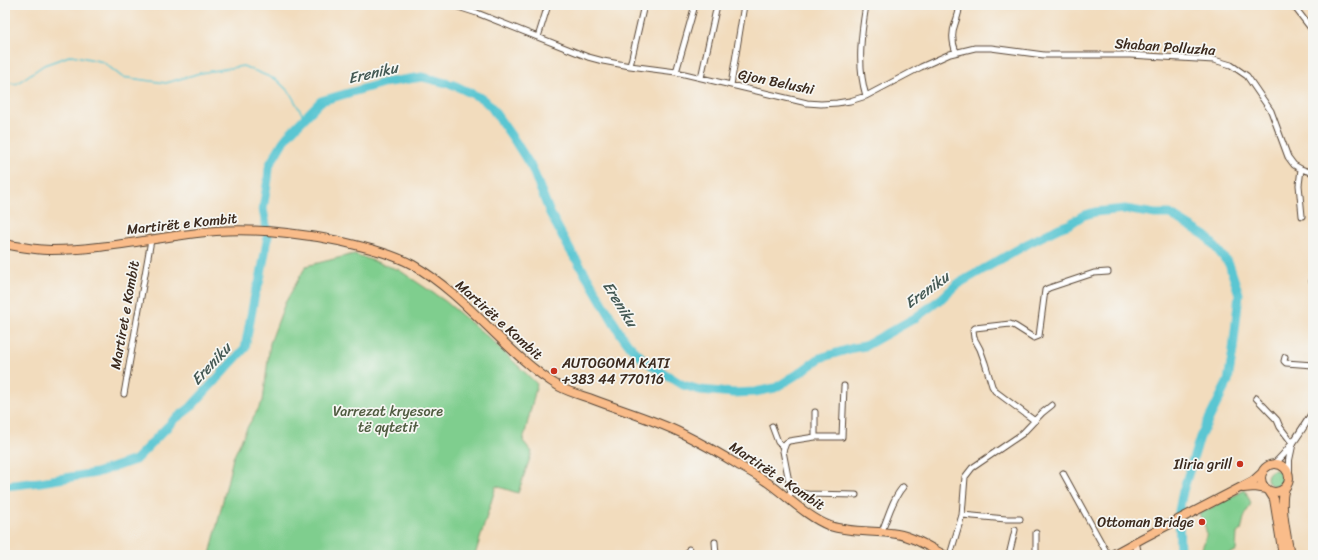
<svg xmlns="http://www.w3.org/2000/svg" width="1318" height="560" font-family="Sriracha,sans-serif">
	<style>
		.green { fill: #7fce8e; stroke: #5d7c56 }
		.lines { fill: none; stroke-linecap: round; stroke-linejoin: round }
		.stream { stroke: #5ac6d2; stroke-width: 1.5 }
		.river { stroke: #5ac6d2; stroke-width: 9 }
		.minor-casing { stroke: #564536; stroke-width: 7 }
		.tertiary-casing { stroke: #564536; stroke-width: 8 }
		.secondary-casing { stroke: #564536; stroke-width: 9 }
		.primary-casing { stroke: #564536; stroke-width: 10 }
		.minor { stroke: #fff; stroke-width: 5 }
		.tertiary { stroke: #fff; stroke-width: 6 }
		.secondary { stroke: #fde4d0; stroke-width: 7 }
		.primary { stroke: #f9bc8a; stroke-width: 8 }
		.poi-dot { fill: #c8321e; stroke: #f6f6f2; stroke-width: 1.5 }
		.labels { text-anchor: middle; dominant-baseline: central; stroke-width: 3.5; stroke-linejoin: round; paint-order: stroke }
		.street-label { font-size: 14px; fill: #3b2a1e; stroke: #f6f6f2 }
		.poi-label { font-size: 14px; fill: #3b2a1e; stroke: #f6f6f2; text-anchor: end }
		.park-label { font-size: 14px; fill: #4f5b40; stroke: #f6f6f2 }
		.water-label { font-size: 15px; font-style: italic; fill: #445954; stroke: #f6f6f2 }
	</style>
	<rect width="100%" height="100%" fill="#f6f6f2"/>
	<filter id="ink" filterUnits="userSpaceOnUse"><feTurbulence type="fractalNoise" baseFrequency=".025" numOctaves="2"/><feDisplacementMap in="SourceGraphic" scale="8" xChannelSelector="R" yChannelSelector="G"/><feConvolveMatrix kernelMatrix="1 2 1 2 8 2 1 2 1" color-interpolation-filters="sRGB"/></filter>
	<filter id="wash" filterUnits="userSpaceOnUse"><feTurbulence type="fractalNoise" baseFrequency=".012" numOctaves="4" result="noise"/><feDisplacementMap in="SourceGraphic" scale="16" xChannelSelector="R" yChannelSelector="G"/><feGaussianBlur stdDeviation="0.9" result="paint"/><feColorMatrix in="noise" values="0 0 0 0 0 0 0 0 0 0 0 0 0 0 0 0 0 1.4 0 .05"/><feComposite in="paint" operator="in"/></filter>
	<g filter="url(#wash)">
		<rect width="100%" height="100%" fill="#f2dcbd"/>
		<path class="green" d="M354,254L399,270L445,301L488,337L537,384L523,441L532,452L518,493L496,486L475,555H210L233,458L248,426L263,401L270,343L285,303L306,266Z
			M1267 478a8 8 0 1 1 16 0a8 8 0 1 1-16 0Z
			M1245,490L1251,503L1244,518L1241,530L1237,533L1236,551L1225,555H1200C1206,533 1211,537 1199,514Z"/>
		<g class="lines">
			<path class="stream" d="M5,82L16,84L44,65L72,55L103,62L122,77L166,83L200,73L243,66L277,80L290,93L305,119"/>
			<path class="river" d="M5,486L40,482L96,473L135,460L174,420L190,408L245,348L255,294L260,280L268,236L263,209L268,179L269,168L270,164L283,142L290,133L321,101L383,83L422,77L454,85L483,99L491,107L515,141L532,168L550,213L570,250L588,278L620,333L628,344L642,358L654,367L683,385L700,390L734,393L755,392L775,388L798,374L820,358L853,348L865,346L915,318L941,299L956,285L1029,243L1059,228L1070,224L1082,216L1095,212L1125,209L1155,214H1170L1206,236L1229,264L1239,294L1233,350L1228,381L1200,437L1183,491L1179,511L1180,555"/>
		</g>
	</g>
	<g filter="url(#ink)">
		<g class="lines">
			<defs>
				<path id="minor" d="M452,5L477,13L588,57L603,61L630,66L676,72L807,103L821,104L837,103L850,101L866,96L921,67L950,54L975,48H991L1044,55H1130L1214,60L1231,65L1247,76L1271,111L1288,157L1294,165L1301,169L1313,173
					M866,5C861,35 857,66 866,96
					M1293,5L1313,31
					M538,37L548,5
					M956,52C952,42 951,34 955,24C957,17 960,12 959,5
					M630,66L644,5
					M676,72L695,5
					M701,78L717,5
					M731,85L744,5
					M1301,169L1299,185L1302,216
					M1313,279L1312,281L1313,285
					M1313,303L1312,305L1313,311
					M1285,357L1284,361L1286,363L1313,365
					M124,394L151,240
					M1256,398L1277,420L1280,427L1293,444
					M815,412V437
					M1035,421L995,391L992,386L985,363L980,349L974,338L973,330L975,328L1010,324L1015,326L1034,338L1039,336L1045,290L1049,288L1094,273L1108,272
					M772,426L778,442L784,448
					M1063,473L1108,555
					M791,492L808,494L856,495
					M788,498L791,492L783,451L786,443L789,441L815,437H842L844,386
					M962,515L1006,519H1020
					M881,533C888,518 892,499 903,487
					M715,542L716,555
					M687,555L689,549
					M950,555L962,515L965,477L972,468L1022,434L1042,413L1052,405
					M1009,555L1015,530
					M1036,555V533"/>
				<path id="tertiary" d="M1273,465C1290,450 1301,431 1313,412
					M1289,476V460L1292,446"/>
				<path id="secondary" d="M1135,542L1138,555"/>
				<path id="primary" d="M5,244C20,247 36,250 51,250C106,250 161,236 216,231C258,228 298,233 339,241C364,247 391,253 413,265C469,297 505,354 560,387C569,392 580,395 589,398C620,410 652,419 681,433C701,443 721,454 740,466C749,471 758,476 767,482C787,496 807,517 830,526C851,533 875,530 897,534C914,537 929,547 944,555
					M1261 478a14 14 0 1 1 28 0a14 14 0 1 1-28 0Z
					M1243,488L1255,487L1267,489
					M1285,488C1279,504 1287,537 1290,555
					M1269,491L1274,499L1275,505L1283,555
					M1112,555L1143,538L1253,481L1263,472"/>
			</defs>
			<use href="#minor" class="minor-casing"/>
			<use href="#tertiary" class="tertiary-casing"/>
			<use href="#secondary" class="secondary-casing"/>
			<use href="#primary" class="primary-casing"/>
			<use href="#minor" class="minor"/>
			<use href="#tertiary" class="tertiary"/>
			<use href="#secondary" class="secondary"/>
			<use href="#primary" class="primary"/>
		</g>
	</g>
	<g class="poi-dot">
		<circle cx="554" cy="371" r="4"/>
		<circle cx="1240" cy="464" r="4"/>
		<circle cx="1202" cy="522" r="4"/>
	</g>
	<g class="labels">
		<g class="street-label">
			<text transform="translate(1165 47) rotate(4)">Shaban Polluzha</text>
			<text transform="translate(776 82) rotate(12)">Gjon Belushi</text>
			<text transform="translate(182 224) rotate(-6)">Martirët e Kombit</text>
			<text transform="translate(125 315) rotate(-80)">Martiret e Kombit</text>
			<text transform="translate(499 320) rotate(42)">Martirët e Kombit</text>
			<text transform="translate(777 476) rotate(34)">Martirët e Kombit</text>
		</g>
		<g class="poi-label">
			<text x="562" y="363" text-anchor="start">AUTOGOMA KATI<tspan x="562" dy="16">+383 44 770116</tspan></text>
			<text x="1232" y="464">Iliria grill</text>
			<text x="1194" y="522">Ottoman Bridge</text>
		</g>
		<g class="park-label">
			<text x="388" y="411">Varrezat kryesore<tspan x="388" dy="16">të qytetit</tspan></text>
		</g>
		<g class="water-label">
			<text transform="translate(373 73) rotate(-13)">Ereniku</text>
			<text transform="translate(927 290) rotate(-36)">Ereniku</text>
			<text transform="translate(620 304) rotate(58)">Ereniku</text>
			<text transform="translate(211 364) rotate(-47)">Ereniku</text>
		</g>
	</g>
	<rect width="1318" height="560" fill="none" stroke="#f6f6f2" stroke-width="20"/>
</svg>
